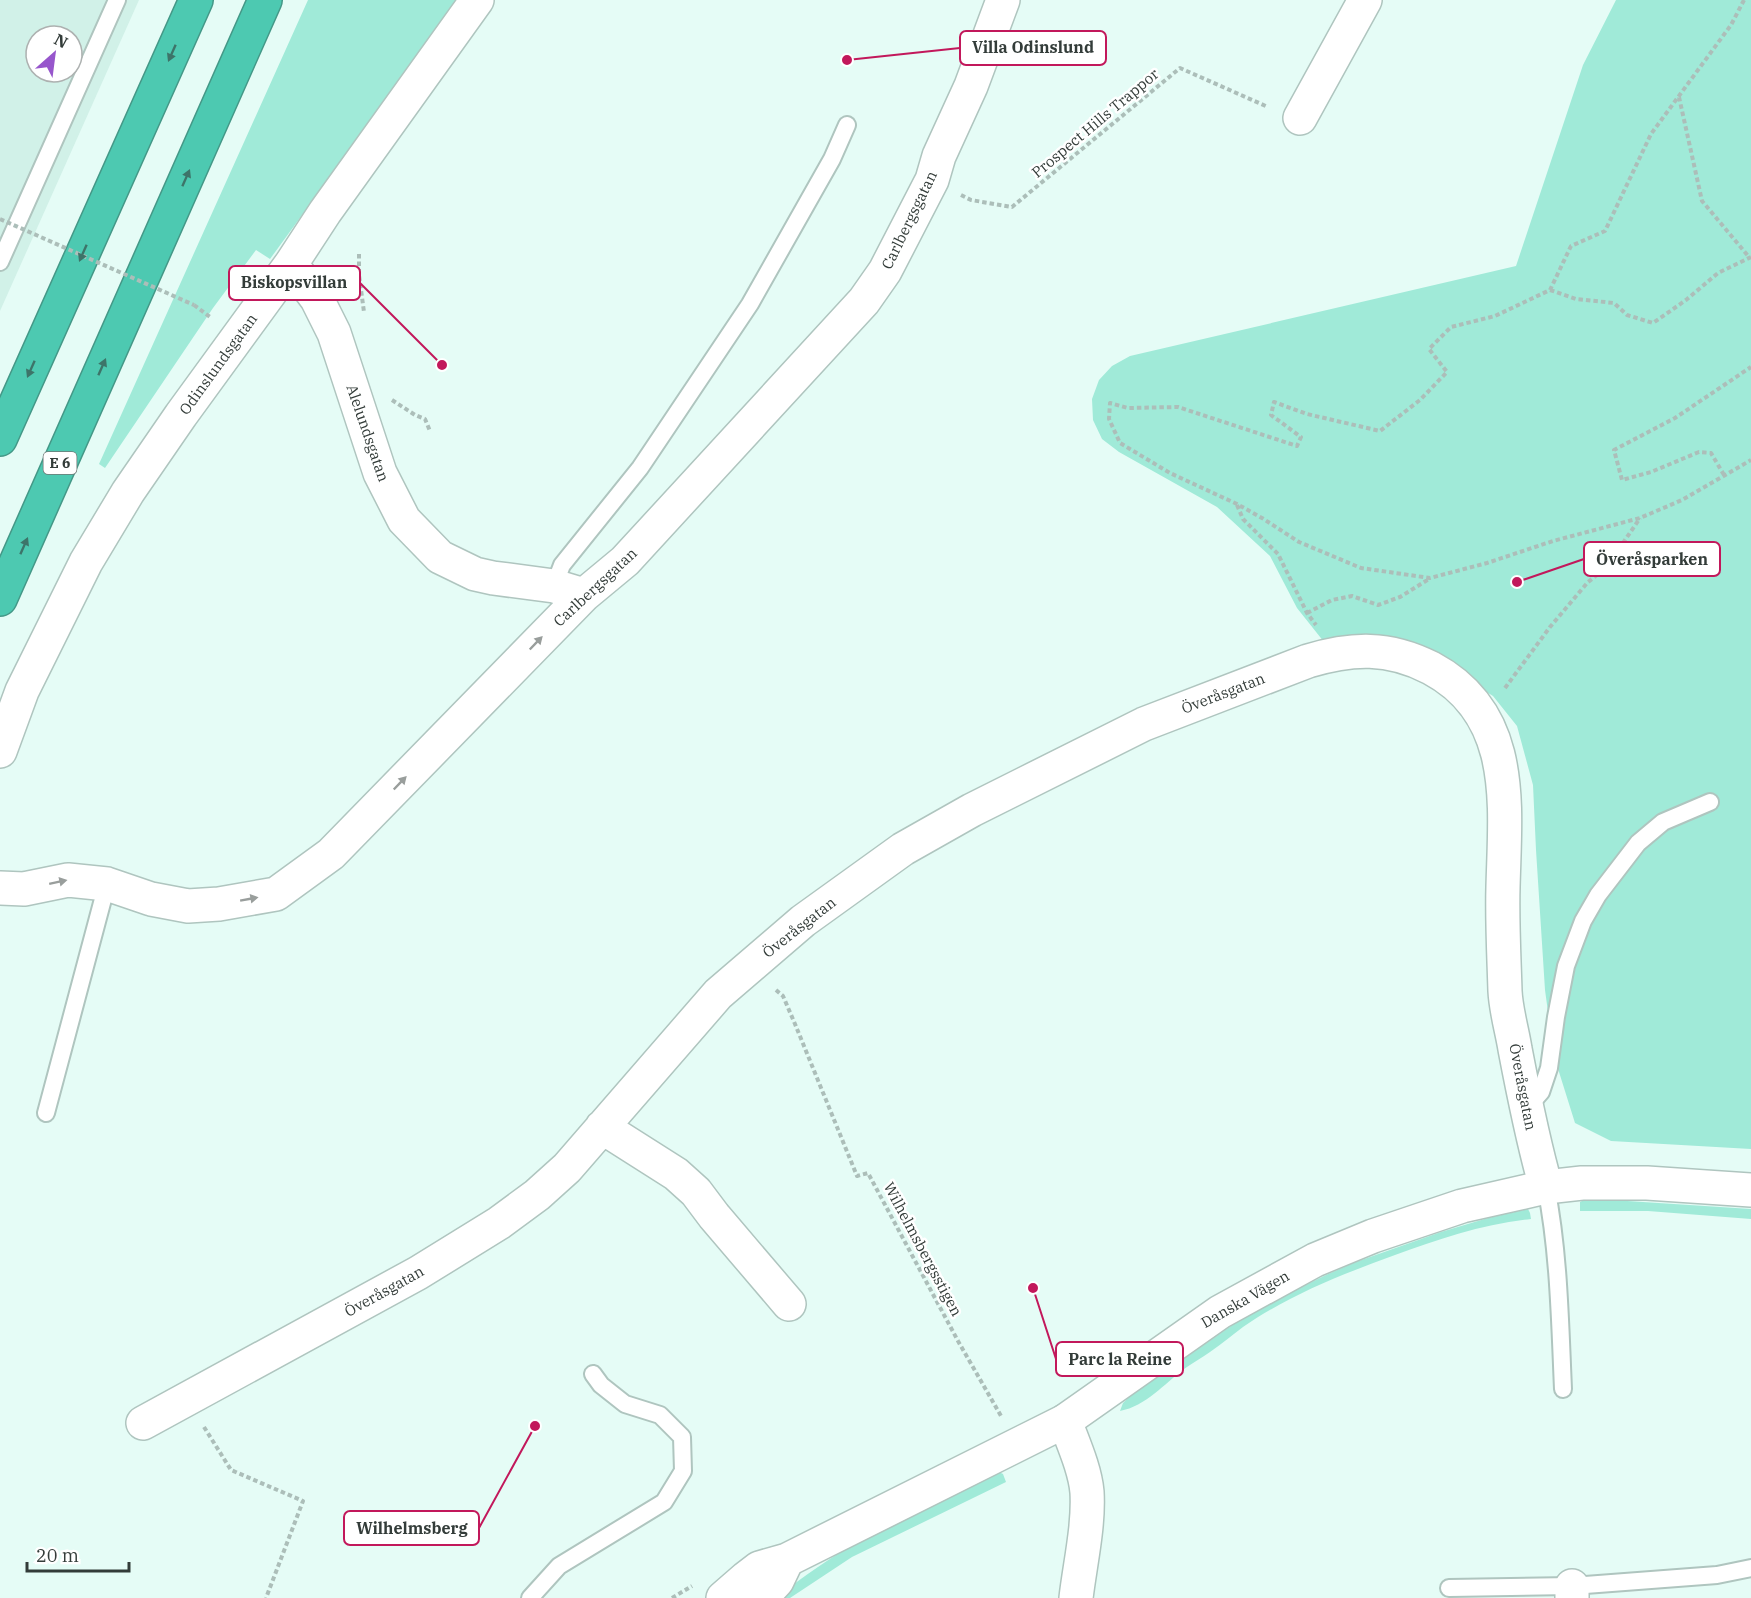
<svg xmlns="http://www.w3.org/2000/svg" width="1751" height="1598" font-family="'IBM Plex Serif',serif">
	<style>
		.built { fill: #d1f1e8; fill-rule: evenodd }
		.green { fill: #a0ead8 }
		.lines { fill: none; stroke-linecap: round; stroke-linejoin: round }
		.lane-casing { stroke: #afc5bf; stroke-width: 20 }
		.street-casing { stroke: #afc5bf; stroke-width: 36 }
		.secondary-casing { stroke: #afc5bf; stroke-width: 36 }
		.highway-casing { stroke: #449887; stroke-width: 36 }
		.path { stroke: #acbeb9; stroke-width: 4; stroke-dasharray: 4.5 3; stroke-linecap: butt }
		.lane { stroke: #fff; stroke-width: 16 }
		.street { stroke: #fff; stroke-width: 33 }
		.secondary { stroke: #fff; stroke-width: 33 }
		.highway { stroke: #4dc9b1; stroke-width: 33 }
		.path-bridge { stroke: #acbeb9; stroke-width: 4; stroke-dasharray: 4.5 3; stroke-linecap: butt }
		.oneway { fill: #3d7469 }
		.oneway2 { fill: #999e9c }
		.labels { text-anchor: middle; dominant-baseline: central; stroke-width: 5; stroke-linejoin: round; paint-order: stroke }
		.shield { fill: #fff; stroke: #707674; stroke-width: 1.5 }
		.shield-label { font-size: 14px; font-weight: bold; fill: #333c39 }
		.street-label { font-size: 15px; fill: #333c39; stroke: #fff }
		.leader { fill: none; stroke: #c2185b; stroke-width: 2 }
		.callout-dot { fill: #c2185b; stroke: #fff; stroke-width: 2 }
		.callout { fill: #fff; stroke: #c2185b; stroke-width: 2 }
		.callout-label { font-size: 16px; text-anchor: middle; font-weight: bold; fill: #333c39 }
	</style>
	<rect width="100%" height="100%" fill="#e5fcf6"/>
	<path class="built" d="M0,0H139L0,311ZM36,36H72V72H36Z"/>
	<path class="green" d="M308,0H459L270,259L256,250L213,308L105,468L99,464Z
		M1616,0H1751V1149L1611,1141L1575,1123L1554,1056L1545,990L1536,850L1533,785L1517,726L1493,696L1455,672L1332,652L1297,608L1270,556L1217,507L1119,452L1102,439L1093,420L1092,399L1099,380L1112,366L1130,356L1516,266L1583,65Z
		M1612,1200L1751,1209V1219L1648,1211H1580V1202L1582,1201Z
		M1528,1209L1530,1213L1531,1219C1483,1224 1439,1239 1395,1255C1343,1274 1289,1295 1243,1327C1232,1335 1222,1344 1210,1352C1202,1358 1192,1363 1184,1369C1164,1384 1146,1406 1120,1411L1123,1403L1129,1397L1231,1326L1265,1305L1326,1275L1353,1263L1441,1232L1488,1218Z
		M999,1472L1003,1474L1006,1482L852,1557L790,1598H776C803,1576 833,1556 863,1539C908,1516 954,1496 999,1472Z"/>
	<g class="lines">
		<defs>
			<path id="lane" d="M0,262L117,0
				M554,586L562,565L640,468L750,304L832,159L847,125
				M1527,1108L1541,1092L1549,1068L1556,1017L1566,966L1583,921L1598,895L1638,843L1663,822L1710,802
				M46,1113L107,884
				M1546,1187C1559,1253 1560,1322 1563,1389
				M1449,1588L1572,1586L1717,1575L1751,1568
				M530,1598L559,1566L664,1502L683,1471L682,1437L660,1415L625,1404L601,1385L593,1374"/>
			<path id="street" d="M1300,118L1365,0
				M291,264L317,299L334,333L380,473L404,520L440,557L475,574L493,578L554,586L584,595
				M0,751L22,691L86,562L128,492L181,415L291,264L325,212L477,0
				M0,888L24,889L68,880L107,884L151,899L188,906L219,904L276,894L331,854L584,595L625,561L864,301L885,271L932,180L939,156L971,86L1003,0
				M602,1127L676,1174L696,1192L714,1216L789,1304
				M1065,1421C1073,1443 1085,1469 1087,1492C1089,1526 1080,1564 1076,1598
				M143,1423L418,1273L499,1223L537,1195L567,1168L718,994L803,921L903,849L972,810L1144,724L1308,661C1352,648 1388,646 1431,668C1517,714 1505,805 1503,887C1502,921 1504,957 1505,991C1506,1011 1512,1030 1515,1049C1524,1096 1533,1142 1546,1187
				M1572,1586V1598"/>
			<path id="secondary" d="M723,1598L746,1578L759,1568L787,1560L1065,1421L1220,1312L1315,1260L1373,1236L1462,1206L1546,1187L1582,1183H1647L1751,1190
				M761,1598L777,1581L787,1560"/>
			<path id="highway" d="M0,439L196,0
				M0,599L265,0"/>
		</defs>
		<use href="#lane" class="lane-casing"/>
		<use href="#street" class="street-casing"/>
		<use href="#secondary" class="secondary-casing"/>
		<use href="#highway" class="highway-casing"/>
		<path class="path" d="M1744,0L1731,25L1651,134L1605,231L1571,246L1550,290L1495,316L1451,327L1429,349L1447,372L1420,400L1380,431L1307,414L1274,402L1271,415L1301,437L1297,446L1178,407L1128,408L1110,403L1109,419L1120,443L1170,473L1237,504L1262,518L1299,542L1361,568L1430,578L1487,563L1553,541L1640,518L1682,500L1751,460
			M1679,97L1702,201L1749,257
			M961,195L971,200L1012,207L1180,68L1268,107
			M359,254V275L364,312
			M1550,290L1576,299L1614,303L1627,315L1653,323L1686,300L1718,273L1751,257
			M194,305L210,317
			M392,400L415,415L425,419L430,431
			M1724,475L1711,453L1699,452L1651,472L1622,480L1614,450L1675,418L1751,367
			M1237,505L1243,519L1278,554L1307,613L1316,625
			M1307,613L1332,600L1352,596L1378,605L1400,597L1429,579
			M1505,688L1550,627L1588,582L1606,568L1640,518
			M776,990L783,996L795,1024L857,1176L868,1173L958,1341L1001,1416
			M204,1427L231,1470L303,1501L266,1598
			M672,1598L692,1586"/>
		<use href="#lane" class="lane"/>
		<use href="#street" class="street"/>
		<use href="#secondary" class="secondary"/>
		<use href="#highway" class="highway"/>
		<path class="path-bridge" d="M0,219L194,305"/>
	</g>
	<defs><path id="oneway-solid" d="M-6-.8H1V-3.2L6.5 0L1 3.2V.8H-6Z" transform="scale(1.5)"/></defs>
	<g class="oneway">
		<use href="#oneway-solid" transform="translate(172 53) rotate(114)"/>
		<use href="#oneway-solid" transform="translate(186 178) rotate(-66)"/>
		<use href="#oneway-solid" transform="translate(83 253) rotate(114)"/>
		<use href="#oneway-solid" transform="translate(102 367) rotate(-66)"/>
		<use href="#oneway-solid" transform="translate(31 369) rotate(114)"/>
		<use href="#oneway-solid" transform="translate(24 546) rotate(-66)"/>
	</g>
	<g class="oneway2">
		<use href="#oneway-solid" transform="translate(536 643) rotate(-46)"/>
		<use href="#oneway-solid" transform="translate(400 783) rotate(-46)"/>
		<use href="#oneway-solid" transform="translate(58 882) rotate(-12)"/>
		<use href="#oneway-solid" transform="translate(249 899) rotate(-10)"/>
	</g>
	<g class="labels">
		<rect class="shield" x="43.5" y="452" width="33" height="22" rx="4.5"/>
		<g class="shield-label">
			<text x="60" y="463">E 6</text>
		</g>
		<g class="street-label">
			<text transform="translate(1095 123) rotate(-40)">Prospect Hills Trappor</text>
			<text transform="translate(909 220) rotate(-64)">Carlbergsgatan</text>
			<text transform="translate(218 364) rotate(-54)">Odinslundsgatan</text>
			<text transform="translate(368 433) rotate(71)">Alelundsgatan</text>
			<text transform="translate(595 587) rotate(-43)">Carlbergsgatan</text>
			<text transform="translate(1223 693) rotate(-21)">Överåsgatan</text>
			<text transform="translate(799 927) rotate(-38)">Överåsgatan</text>
			<text transform="translate(1523 1087) rotate(79)">Överåsgatan</text>
			<text transform="translate(923 1249) rotate(62)">Wilhelmsbergsstigen</text>
			<text transform="translate(384 1291) rotate(-29)">Överåsgatan</text>
			<text transform="translate(1245 1299) rotate(-30)">Danska Vägen</text>
		</g>
	</g>
	<path class="leader" d="M847 60L960 48M442 365L360 283M1517 582L1584 559M1033 1288L1056 1359M535 1426L479 1528"/>
	<g class="callout-dot">
		<circle cx="847" cy="60" r="6"/>
		<circle cx="442" cy="365" r="6"/>
		<circle cx="1517" cy="582" r="6"/>
		<circle cx="1033" cy="1288" r="6"/>
		<circle cx="535" cy="1426" r="6"/>
	</g>
	<g class="callout">
		<rect x="960" y="31" width="146" height="34" rx="6"/>
		<rect x="229" y="266" width="131" height="34" rx="6"/>
		<rect x="1584" y="542" width="136" height="34" rx="6"/>
		<rect x="1056" y="1342" width="127" height="34" rx="6"/>
		<rect x="344" y="1511" width="135" height="34" rx="6"/>
	</g>
	<g class="callout-label">
		<text x="1033" y="53">Villa Odinslund</text>
		<text x="294" y="288">Biskopsvillan</text>
		<text x="1652" y="565">Överåsparken</text>
		<text x="1120" y="1365">Parc la Reine</text>
		<text x="412" y="1534">Wilhelmsberg</text>
	</g>
	<g transform="translate(54 54) rotate(28)"><circle r="28" fill="#ffffff" stroke="#adb1b0" stroke-width="1.5"/>
	<path d="M0-4.5L10 22L0 15L-10 22Z" fill="#9756cc"/>
	<text y="-9" font-size="16" font-weight="bold" text-anchor="middle" fill="#333c39">N</text>
	</g>
	<path d="M27 1562v9h102v-9" fill="none" stroke="#333c39" stroke-width="3"/>
	<text x="36" y="1562" font-size="18" fill="#333c39" stroke="#ffffff" stroke-width="4.5" paint-order="stroke">20 m</text>
</svg>
